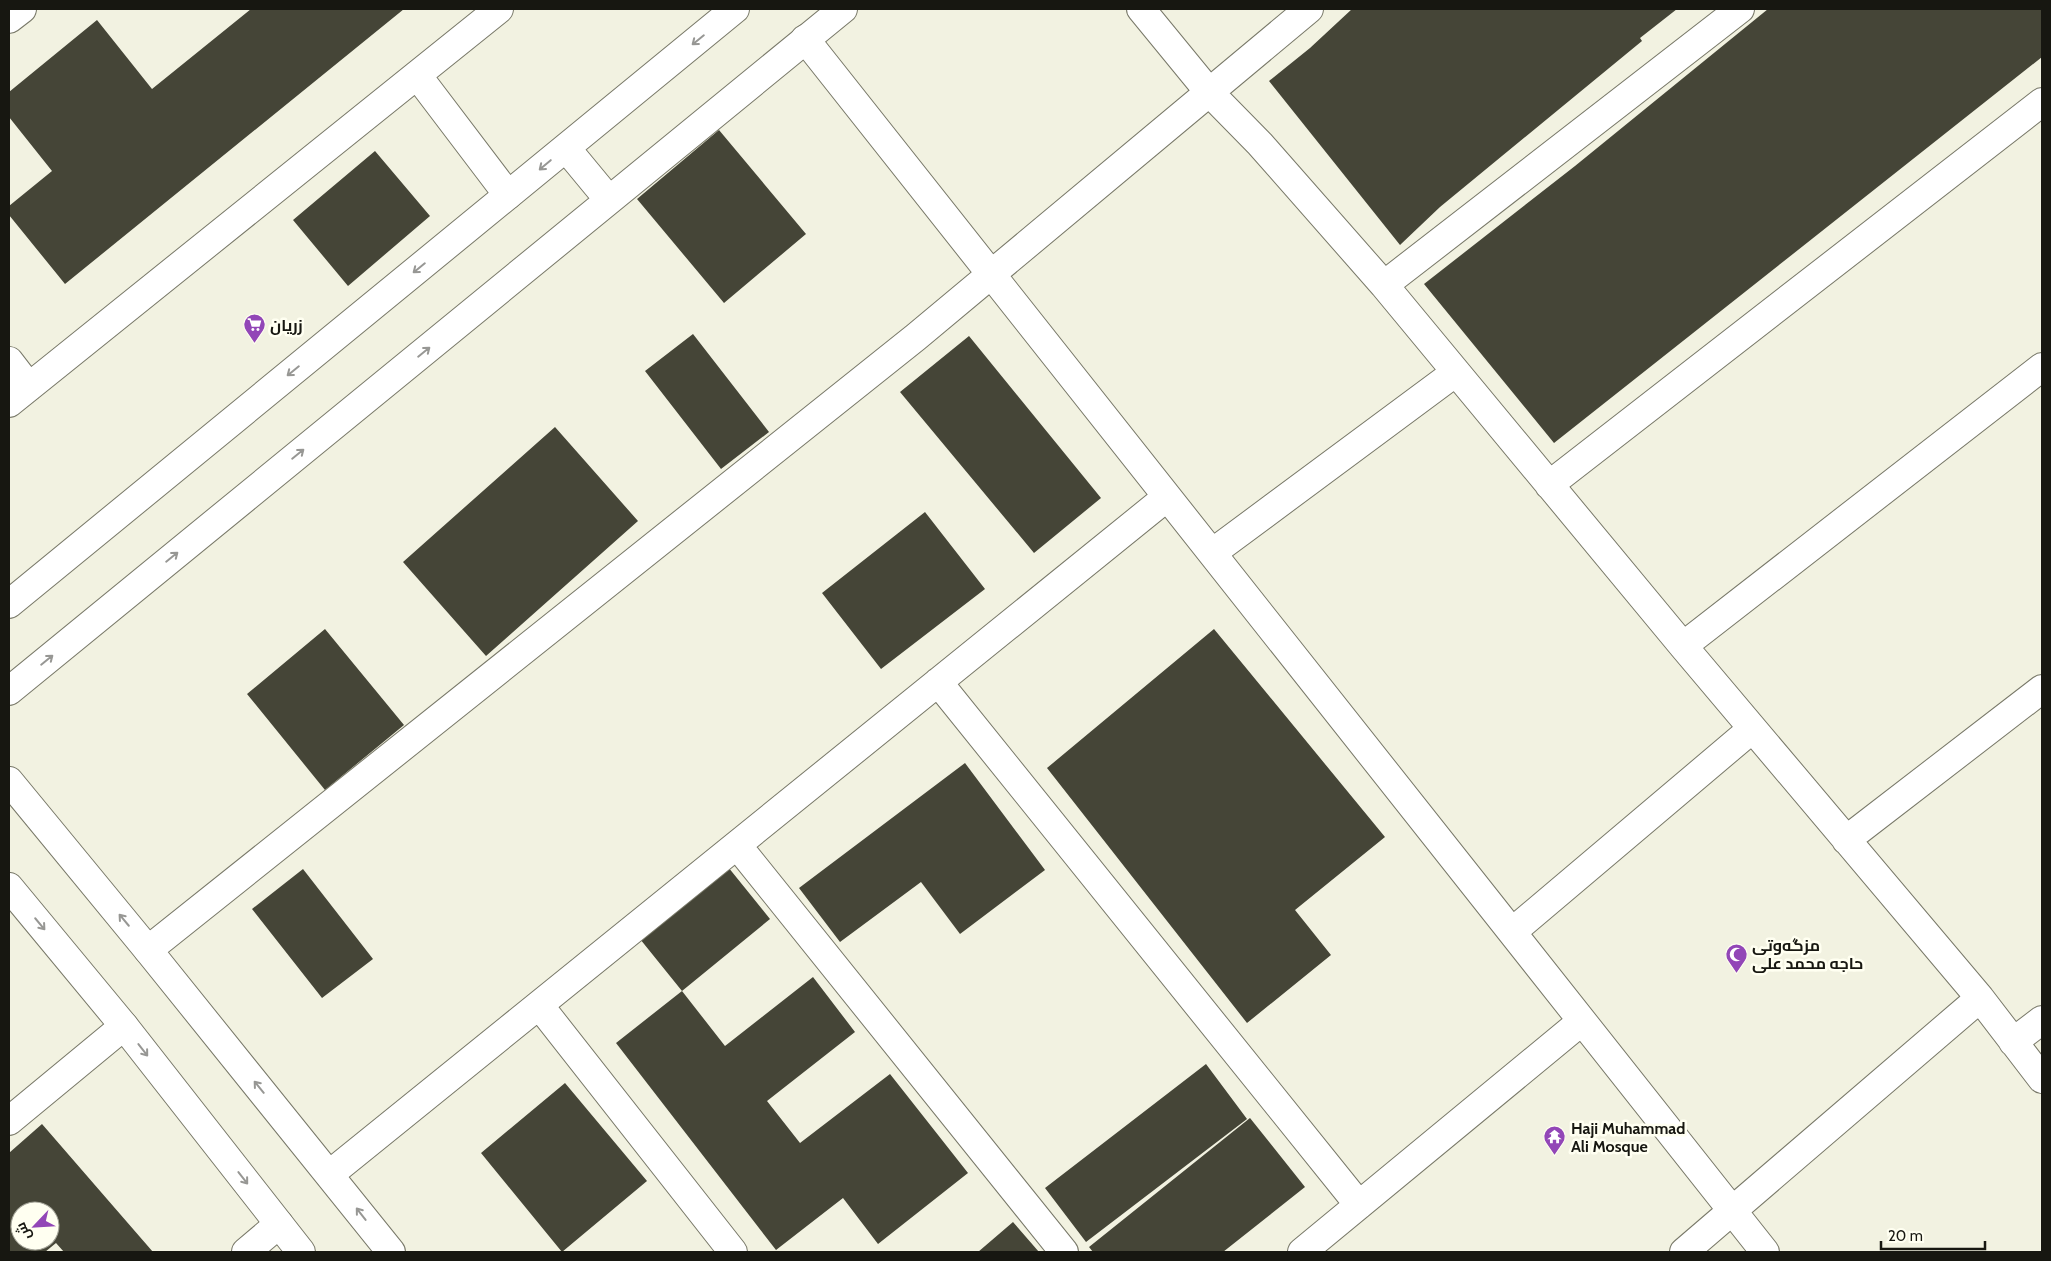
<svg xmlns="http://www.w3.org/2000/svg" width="2051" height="1261" font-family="Cabin,Cairo,sans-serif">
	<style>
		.building { fill: #454537; fill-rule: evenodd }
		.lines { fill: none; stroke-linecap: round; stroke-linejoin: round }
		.minor-casing { stroke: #787868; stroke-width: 30 }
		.tertiary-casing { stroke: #787868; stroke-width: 30 }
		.minor { stroke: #fff; stroke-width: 28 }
		.tertiary { stroke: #fff; stroke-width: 28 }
		.oneway { stroke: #979794 }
		.labels { text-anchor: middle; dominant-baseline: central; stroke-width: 5; stroke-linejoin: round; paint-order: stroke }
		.poi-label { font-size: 16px; font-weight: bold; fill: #171711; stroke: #fffff1; text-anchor: start }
	</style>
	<rect width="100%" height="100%" fill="#f2f2e1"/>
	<path class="building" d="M251,9H404L65,284L9,215V206L52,171L9,117V92L97,20L152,89Z
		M1352,9H1677L1640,38L1642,41L1440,207L1400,245L1269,81L1310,48Z
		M1768,9H2042V57L1554,443L1424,284L1575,166Z
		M719,130L806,234L724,303L637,199Z
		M375,151L430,216L348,286L293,220Z
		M693,334L769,432L721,469L645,371Z
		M969,336L1101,498L1034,553L900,392Z
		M555,427L638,521L486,656L403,562Z
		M925,512L985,589L881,669L822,593Z
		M325,629L404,725L325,790L247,694Z
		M1214,629L1385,837L1295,910L1331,955L1247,1023L1047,768Z
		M965,763L1045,870L960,934L921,882L840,942L799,888Z
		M724,862L770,919L682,991L636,934Z
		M303,869L373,959L322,998L252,909Z
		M813,977L855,1032L767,1101L800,1143L890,1074L968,1173L878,1244L843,1198L776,1250L616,1043L682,991L725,1046Z
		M1206,1064L1247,1119L1086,1242L1045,1188Z
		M565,1083L647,1181L562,1252L481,1153Z
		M1250,1118L1305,1187L1223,1252H1093L1089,1247Z
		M42,1124L107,1199L153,1252H64L56,1243L45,1252H9V1153ZM20,1211H50V1241H20Z
		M1013,1222L1039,1252H978Z"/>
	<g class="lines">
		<defs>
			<path id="minor" d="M1141,9L1209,92L1260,144L1384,285L1683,646L1980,998L2042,1079
				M9,19L22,9
				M805,39L1765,1252
				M417,75L508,195
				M1384,285L1740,9
				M9,361L29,387
				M9,403L499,9
				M1549,485L2042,102
				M1212,553L1456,372
				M1683,646L2042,367
				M938,682L1359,1205
				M1846,840L2042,689
				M737,845L1064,1252
				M1512,932L1752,729
				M148,950L916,337L1309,9
				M539,1005L733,1252
				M2013,1042L2042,1020
				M9,1121L124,1026
				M330,1174L1167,497
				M246,1252L279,1224
				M1302,1252L1582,1021
				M1684,1252L1980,998"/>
			<path id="tertiary" d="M566,148L609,200
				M9,604L735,9
				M9,691L843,9
				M9,781L148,950L391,1252
				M9,887L124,1026L301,1252"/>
		</defs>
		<use href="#minor" class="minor-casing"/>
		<use href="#tertiary" class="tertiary-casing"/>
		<use href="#minor" class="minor"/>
		<use href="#tertiary" class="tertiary"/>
	</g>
	<defs><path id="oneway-shaft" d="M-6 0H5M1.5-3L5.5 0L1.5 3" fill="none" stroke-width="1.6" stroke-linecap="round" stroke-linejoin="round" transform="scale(1.25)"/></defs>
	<g class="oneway">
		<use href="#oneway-shaft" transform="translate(698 40) rotate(141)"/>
		<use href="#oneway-shaft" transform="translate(545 165) rotate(140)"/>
		<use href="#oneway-shaft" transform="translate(419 268) rotate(141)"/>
		<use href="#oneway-shaft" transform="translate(424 352) rotate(-39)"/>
		<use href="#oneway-shaft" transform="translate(293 371) rotate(141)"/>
		<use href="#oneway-shaft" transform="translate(298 454) rotate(-39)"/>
		<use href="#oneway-shaft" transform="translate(172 557) rotate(-39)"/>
		<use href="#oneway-shaft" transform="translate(47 660) rotate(-39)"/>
		<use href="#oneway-shaft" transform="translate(124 920) rotate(-130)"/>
		<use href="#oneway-shaft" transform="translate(40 924) rotate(50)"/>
		<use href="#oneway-shaft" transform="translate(143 1050) rotate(52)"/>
		<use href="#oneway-shaft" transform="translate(259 1087) rotate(-129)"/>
		<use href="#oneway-shaft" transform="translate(243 1178) rotate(52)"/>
		<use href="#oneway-shaft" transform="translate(361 1214) rotate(-128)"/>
	</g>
	<defs>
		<symbol id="supermarket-pin" viewBox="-11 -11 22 30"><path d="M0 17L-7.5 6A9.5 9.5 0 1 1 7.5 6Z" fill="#9246b7" stroke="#fffff1"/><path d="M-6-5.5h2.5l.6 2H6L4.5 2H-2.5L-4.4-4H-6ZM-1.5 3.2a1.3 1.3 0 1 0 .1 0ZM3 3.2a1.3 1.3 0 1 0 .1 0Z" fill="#fff"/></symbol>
		<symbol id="mosque-pin" viewBox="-11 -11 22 30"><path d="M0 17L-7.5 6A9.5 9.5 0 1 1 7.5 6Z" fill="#9246b7" stroke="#fffff1"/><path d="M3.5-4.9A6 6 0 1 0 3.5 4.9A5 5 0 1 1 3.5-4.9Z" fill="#fff"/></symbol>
		<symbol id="temple-pin" viewBox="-11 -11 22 30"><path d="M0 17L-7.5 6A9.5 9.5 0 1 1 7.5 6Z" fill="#9246b7" stroke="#fffff1"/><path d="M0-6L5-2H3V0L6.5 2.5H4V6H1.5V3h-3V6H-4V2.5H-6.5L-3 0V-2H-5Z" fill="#fff"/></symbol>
	</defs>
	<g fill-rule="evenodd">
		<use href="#supermarket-pin" x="242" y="312" width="25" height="34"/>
		<use href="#mosque-pin" x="1724" y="942" width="25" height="34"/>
		<use href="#temple-pin" x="1542" y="1124" width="25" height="34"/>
	</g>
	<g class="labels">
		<g class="poi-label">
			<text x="270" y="325">زریان</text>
			<text x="1752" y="945">مزگه‌وتی<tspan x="1752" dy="18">حاجه‌ محمد علی</tspan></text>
			<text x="1571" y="1128">Haji Muhammad<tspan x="1571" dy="18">Ali Mosque</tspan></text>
		</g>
	</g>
	<rect width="2051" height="1261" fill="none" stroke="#171711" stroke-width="20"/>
	<g transform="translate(35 1226) rotate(245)"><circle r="24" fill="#fffff1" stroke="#a2a297"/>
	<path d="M0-4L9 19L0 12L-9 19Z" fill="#9246b7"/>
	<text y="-8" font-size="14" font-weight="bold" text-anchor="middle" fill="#171711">ش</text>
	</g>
	<path d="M1881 1241v8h104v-8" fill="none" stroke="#171711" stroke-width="2.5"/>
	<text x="1888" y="1241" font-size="15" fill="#171711" stroke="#fffff1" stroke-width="4" paint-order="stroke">20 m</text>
</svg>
